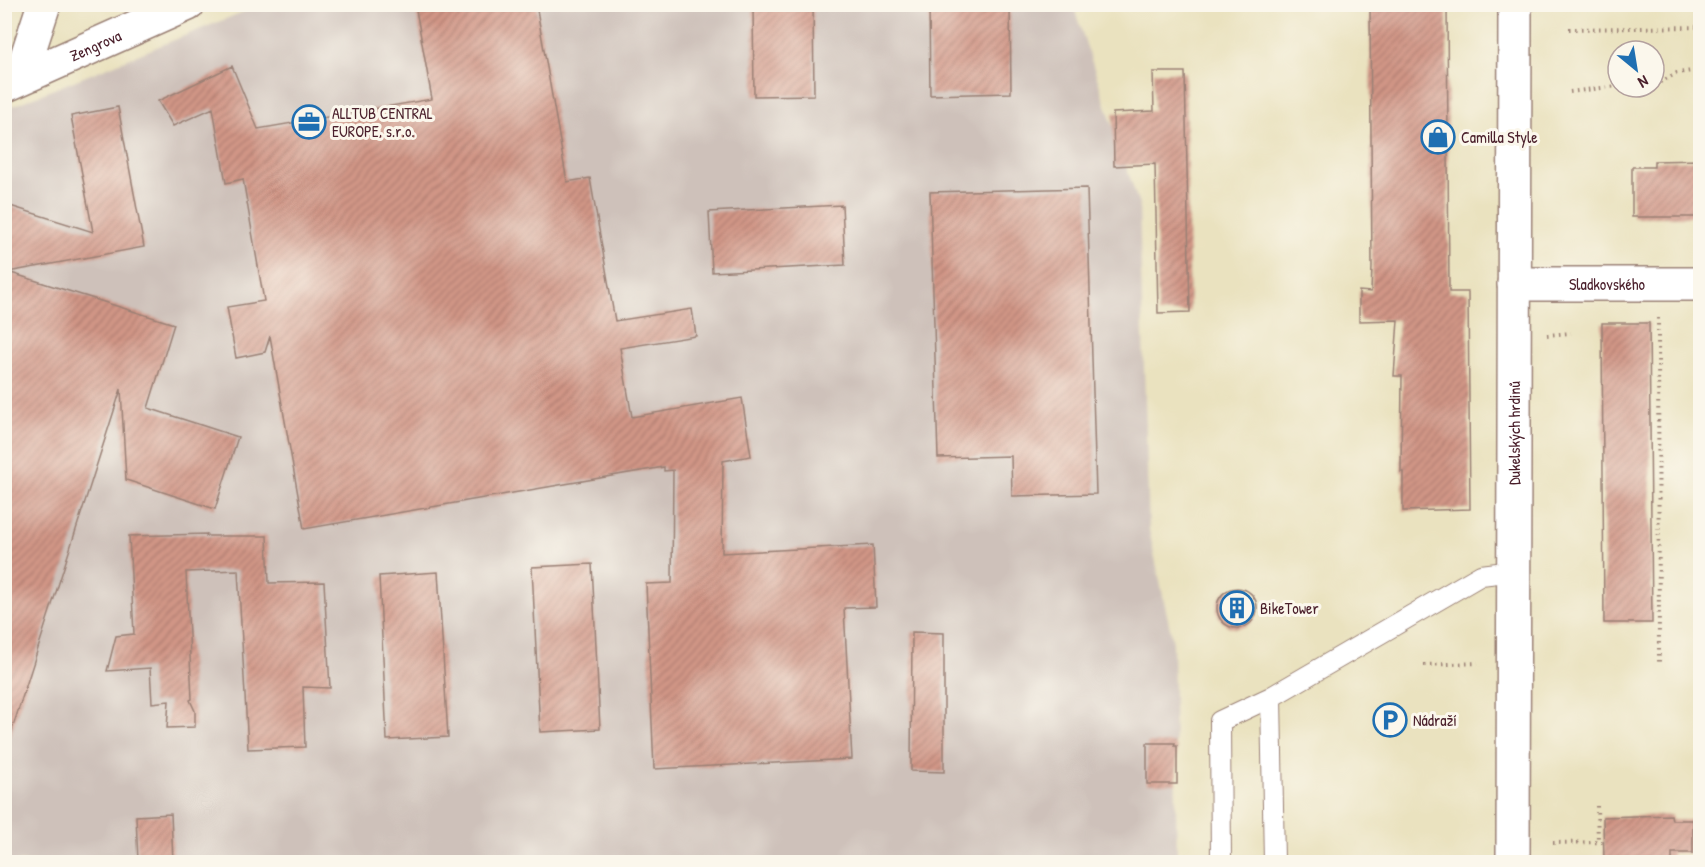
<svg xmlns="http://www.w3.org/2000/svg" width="1705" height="867" font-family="'Patrick Hand',sans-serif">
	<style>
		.industrial { fill: #cec1ba }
		.building { fill: url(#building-hatch) }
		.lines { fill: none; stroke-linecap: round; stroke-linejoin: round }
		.service-casing { stroke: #9a8075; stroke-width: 22 }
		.minor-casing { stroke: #9a8075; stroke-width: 36 }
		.path { stroke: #9a8075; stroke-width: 4; stroke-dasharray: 1.5 4.5; stroke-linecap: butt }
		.service { stroke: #fff; stroke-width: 20 }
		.minor { stroke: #fff; stroke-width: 33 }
		.labels { text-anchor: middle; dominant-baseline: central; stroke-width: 6; stroke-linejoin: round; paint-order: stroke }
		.street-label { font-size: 16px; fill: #4a1f2b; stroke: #fbf7ec }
		.poi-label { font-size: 16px; fill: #4a1f2b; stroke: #fbf7ec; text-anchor: start }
	</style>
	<defs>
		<pattern id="building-hatch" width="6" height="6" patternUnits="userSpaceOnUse" patternTransform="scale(1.5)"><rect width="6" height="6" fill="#d19686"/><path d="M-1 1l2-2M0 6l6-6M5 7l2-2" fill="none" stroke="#ac7a6e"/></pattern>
	</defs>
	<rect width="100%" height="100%" fill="#fbf7ec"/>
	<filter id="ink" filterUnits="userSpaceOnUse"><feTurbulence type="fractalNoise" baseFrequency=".0167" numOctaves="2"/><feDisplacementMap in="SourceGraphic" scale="12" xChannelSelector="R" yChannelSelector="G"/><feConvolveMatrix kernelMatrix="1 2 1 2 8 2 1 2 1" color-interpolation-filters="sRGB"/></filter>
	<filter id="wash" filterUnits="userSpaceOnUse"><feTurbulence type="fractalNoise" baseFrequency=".008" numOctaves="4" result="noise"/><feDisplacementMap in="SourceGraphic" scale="24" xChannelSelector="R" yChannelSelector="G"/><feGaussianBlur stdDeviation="1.35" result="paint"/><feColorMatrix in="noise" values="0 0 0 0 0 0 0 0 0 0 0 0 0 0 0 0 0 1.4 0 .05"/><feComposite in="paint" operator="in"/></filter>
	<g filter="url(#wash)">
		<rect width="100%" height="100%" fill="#eae2bf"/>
		<path class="industrial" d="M260,5H1073L1139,205L1149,530L1173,643L1177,862H5V109Z"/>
		<g id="blocks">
			<path class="building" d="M415,4H536L567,182L590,178L615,321L692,309L696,336L620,348L632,417L742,398L751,456L723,461L722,553L873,545L876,607L844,608L852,759L654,769L646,584L672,583L673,470L664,471V467L304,529L270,336L265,352L236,358L227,307L264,301L243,179L226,183L213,108L173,126L158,101L232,66L258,129L432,99Z
				M753,4H813L814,95L754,96Z
				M929,4H1010L1011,93L930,95Z
				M1370,4H1447L1449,292H1468L1470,509L1403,511V472H1401L1402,376H1394L1398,320L1359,321V291L1371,292L1372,267Z
				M1153,72H1185L1190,312L1158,313L1155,164L1114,166L1113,113L1154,111Z
				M118,107L144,247L8,272L174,324L148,408L238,437L215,509L126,480L121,389L10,736L4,735V204L93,232L71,116Z
				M1701,160V217H1632V167H1654V161Z
				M1087,188L1096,494L1012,496L1011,456L938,458L930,192Z
				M842,205L845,265L712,272L709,212Z
				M1602,323H1649L1652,623H1604Z
				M207,534L206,536H267L269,583L324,582L330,688L303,687L305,747L248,749L238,570L186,572L192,699L190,700L195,711V727L167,728L169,701L152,703L150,668L107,671L116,636L134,634L129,536Z
				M592,564L600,729L540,732L532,567Z
				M438,572L448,737L387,740L379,576Z
				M1217 608a20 20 0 1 1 40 0a20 20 0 1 1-40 0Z
				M912,632L944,633V772L911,771Z
				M1147,743H1175L1174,746H1177V784H1147Z
				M171,814L173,862H138L136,816Z
				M1671,815L1672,820H1693V853H1672V862H1604L1603,817Z"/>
		</g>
	</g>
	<g filter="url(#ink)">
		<use href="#blocks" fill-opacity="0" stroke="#9a8075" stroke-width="1.5"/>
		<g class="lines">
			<defs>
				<path id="service" d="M1271,697L1274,862
					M1221,862L1220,721L1271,697L1481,575L1514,571"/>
				<g id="minor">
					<path d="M20,78L44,4"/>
					<path id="s1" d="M4,86L188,4"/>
					<path id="s2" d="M1514,284H1700"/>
					<path id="s3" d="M1513,862L1515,4"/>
				</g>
			</defs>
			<use href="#service" class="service-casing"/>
			<use href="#minor" class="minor-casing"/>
			<path class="path" d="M1569,29L1700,27
				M1654,82H1660L1677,73L1700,70
				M1570,92L1618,86
				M1658,318L1659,665
				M1547,335L1571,333
				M1424,665L1478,663
				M1597,806L1598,842
				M1553,843L1603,842"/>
			<use href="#service" class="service"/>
			<use href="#minor" class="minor"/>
		</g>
	</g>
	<defs>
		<symbol id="office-ring" viewBox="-11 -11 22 22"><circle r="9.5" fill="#fbf7ec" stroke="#1f6fb2" stroke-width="1.5"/><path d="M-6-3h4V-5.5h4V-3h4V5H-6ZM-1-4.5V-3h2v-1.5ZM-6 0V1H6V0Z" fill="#1f6fb2"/></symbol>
		<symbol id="shop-ring" viewBox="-11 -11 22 22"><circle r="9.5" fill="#fbf7ec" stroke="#1f6fb2" stroke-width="1.5"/><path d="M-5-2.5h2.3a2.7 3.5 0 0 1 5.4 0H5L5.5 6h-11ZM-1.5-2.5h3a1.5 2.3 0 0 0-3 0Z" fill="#1f6fb2"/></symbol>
		<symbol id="building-ring" viewBox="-11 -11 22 22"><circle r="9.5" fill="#fbf7ec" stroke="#1f6fb2" stroke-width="1.5"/><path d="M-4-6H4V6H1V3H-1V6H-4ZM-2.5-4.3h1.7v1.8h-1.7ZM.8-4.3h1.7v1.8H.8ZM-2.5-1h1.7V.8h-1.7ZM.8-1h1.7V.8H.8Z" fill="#1f6fb2"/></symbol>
		<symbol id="parking-ring" viewBox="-11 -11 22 22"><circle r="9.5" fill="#fbf7ec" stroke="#1f6fb2" stroke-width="1.5"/><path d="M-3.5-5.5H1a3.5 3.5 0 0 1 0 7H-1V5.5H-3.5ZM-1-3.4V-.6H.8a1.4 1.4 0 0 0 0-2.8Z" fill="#1f6fb2"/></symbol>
	</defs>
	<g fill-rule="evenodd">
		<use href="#office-ring" x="290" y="103" width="38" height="38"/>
		<use href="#shop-ring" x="1419" y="118" width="38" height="38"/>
		<use href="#building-ring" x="1218" y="589" width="38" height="38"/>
		<use href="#parking-ring" x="1371" y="701" width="38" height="38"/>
	</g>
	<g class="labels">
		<g class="street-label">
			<text stroke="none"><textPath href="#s1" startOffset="100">Zengrova</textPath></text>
			<text stroke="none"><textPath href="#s2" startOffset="93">Sladkovského</textPath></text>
			<text stroke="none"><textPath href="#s3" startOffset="429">Dukelských hrdinů</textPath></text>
		</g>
		<g class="poi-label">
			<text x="332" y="113">ALLTUB CENTRAL<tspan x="332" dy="18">EUROPE, s.r.o.</tspan></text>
			<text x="1461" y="137">Camilla Style</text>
			<text x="1260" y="608">BikeTower</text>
			<text x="1413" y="720">Nádraží</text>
		</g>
	</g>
	<rect width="1705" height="867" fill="none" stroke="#fbf7ec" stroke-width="24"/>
	<g transform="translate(1636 69) rotate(150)"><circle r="28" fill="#fbf7ec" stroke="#b4a19f" stroke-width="1.5"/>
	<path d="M0-4.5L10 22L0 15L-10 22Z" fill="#1f6fb2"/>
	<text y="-9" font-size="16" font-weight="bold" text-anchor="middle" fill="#4a1f2b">N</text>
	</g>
</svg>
